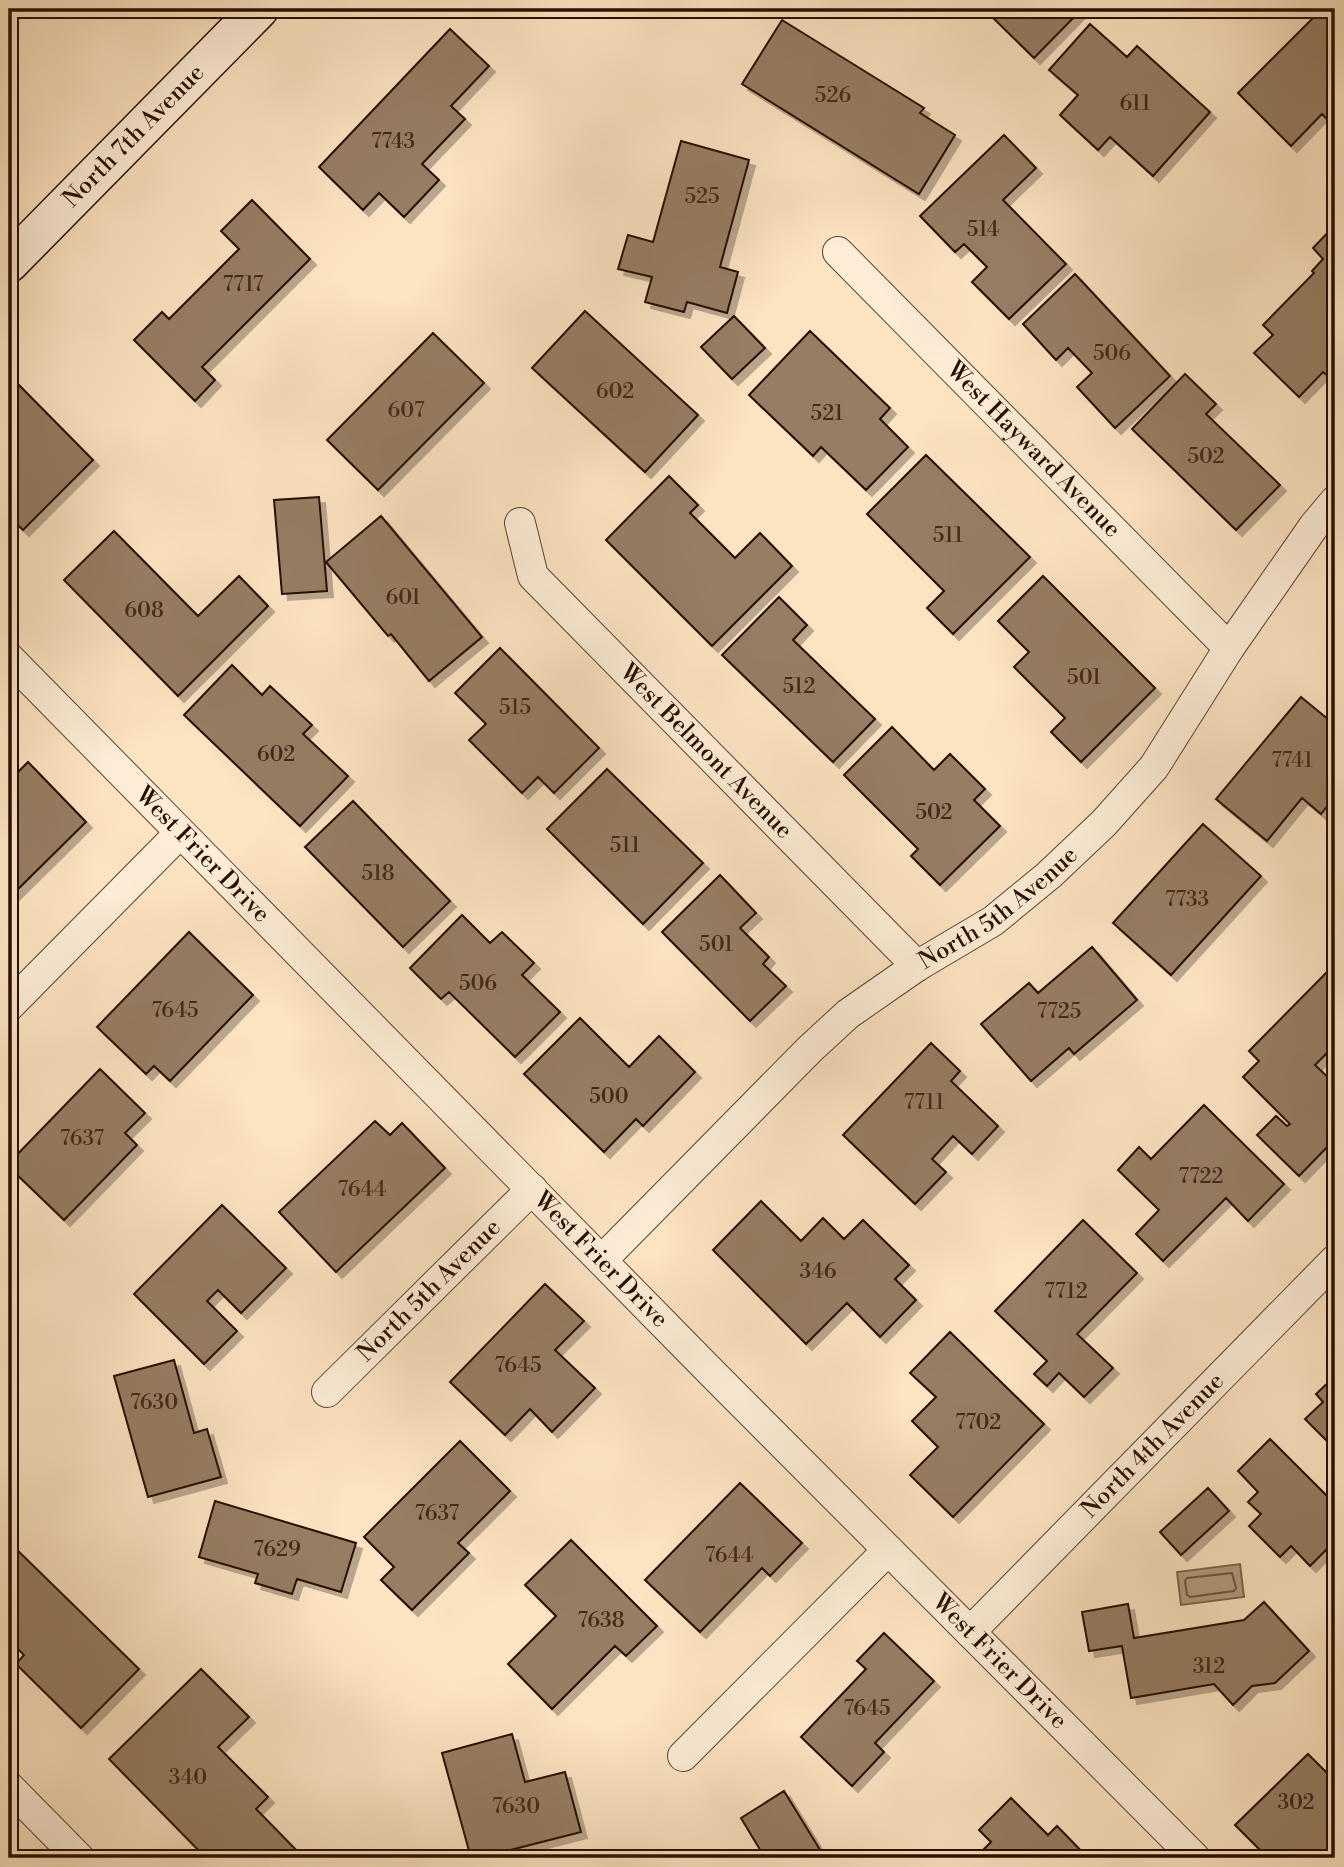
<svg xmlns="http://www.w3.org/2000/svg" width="1344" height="1867" font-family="'Libre Bodoni',serif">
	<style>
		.water { fill: #b49b7f; stroke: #7c634c; stroke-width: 2 }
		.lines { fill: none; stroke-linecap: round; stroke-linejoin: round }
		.shore { stroke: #6e5440; stroke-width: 2 }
		.building { fill: #967d64; stroke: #270e00; stroke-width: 2; filter: url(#shadow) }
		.street-casing { stroke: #5c4330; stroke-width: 32 }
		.secondary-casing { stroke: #270e00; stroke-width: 41 }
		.street { stroke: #fdedd7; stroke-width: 30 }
		.secondary { stroke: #fdedd7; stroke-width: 38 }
		.labels { text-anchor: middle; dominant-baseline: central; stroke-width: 5; stroke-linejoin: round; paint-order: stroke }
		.number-label { font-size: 21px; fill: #432a19 }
		.street-label { font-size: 24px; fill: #270e00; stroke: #fdedd7 }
	</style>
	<defs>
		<filter id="shadow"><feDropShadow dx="6" dy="6" stdDeviation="0" flood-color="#0004"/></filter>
	</defs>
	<rect width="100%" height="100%" fill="#fce3c1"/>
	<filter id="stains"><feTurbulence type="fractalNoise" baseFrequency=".00286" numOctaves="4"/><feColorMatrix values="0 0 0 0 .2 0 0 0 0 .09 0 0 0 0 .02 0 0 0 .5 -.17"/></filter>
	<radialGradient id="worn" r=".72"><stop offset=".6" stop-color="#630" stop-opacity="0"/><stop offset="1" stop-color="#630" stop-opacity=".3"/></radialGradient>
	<path class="water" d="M1240,1564L1244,1597L1181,1605L1177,1572Z"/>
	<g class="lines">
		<path class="shore" d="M1232,1573L1236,1588L1234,1591L1190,1597L1187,1595L1185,1581L1187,1578Z"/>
	</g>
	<path class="building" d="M984,9H1082L1034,58Z
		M1322,9H1335V119L1331,123L1322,114L1291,146L1238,93Z
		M782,20L924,108L920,113L955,135L919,194L742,84Z
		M1090,24L1127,57L1137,46L1210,112L1153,176L1110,137L1098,150L1060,115L1078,95L1049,70Z
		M450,29L489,66L451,106L465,119L422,164L439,180L404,217L379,193L363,210L319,167Z
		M1004,135L1036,168L1003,200L1066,264L1009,319L972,282L987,267L964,244L955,252L920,216Z
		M681,141L749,160L720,267L738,272L727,313L687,302L684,312L645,302L652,277L618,269L628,235L653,242Z
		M252,200L310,259L202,367L215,380L195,401L134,340L162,312L169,319L239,249L221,231Z
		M1335,225V373L1330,378L1323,372L1299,397L1254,353L1273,335L1263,325L1314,273L1312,271L1323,259L1313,248Z
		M1075,274L1170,376L1115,428L1077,387L1092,373L1068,348L1056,360L1023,324Z
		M585,311L698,415L645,472L532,368Z
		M734,316L765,348L732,379L701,347Z
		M810,331L890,408L880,419L908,447L866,490L821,447L813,456L749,395Z
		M433,333L484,383L378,490L327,440Z
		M1185,374L1216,404L1206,414L1280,485L1236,530L1132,429Z
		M9,375L93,460L23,530L9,516Z
		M926,455L1030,557L953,634L927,608L944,591L867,514Z
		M669,476L698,505L690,513L735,558L760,533L792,566L712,646L606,540Z
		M319,497L327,591L282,594L274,500Z
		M381,516L482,637L429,681L391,634L388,636L326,562Z
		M114,531L198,616L239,576L268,606L178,696L64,580Z
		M1043,576L1155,688L1081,762L1051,732L1065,718L1014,667L1029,652L998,621Z
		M779,597L807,625L793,640L875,719L833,762L722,655Z
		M500,648L599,748L554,793L538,777L522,793L469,740L486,724L455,693Z
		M232,665L262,695L270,686L312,725L303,734L348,776L300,826L184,715Z
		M1301,697L1335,725V796L1321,814L1302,798L1267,841L1216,799Z
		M892,727L934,770L950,754L985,789L974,800L1000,826L940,885L911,856L918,849L844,775Z
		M28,762L86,822L9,898V781Z
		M607,769L703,863L643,924L547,829Z
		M353,801L450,901L403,947L305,847Z
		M1203,824L1261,876L1171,975L1113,923Z
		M720,875L756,913L740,928L769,957L763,964L786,986L750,1021L662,932Z
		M462,915L490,943L502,932L534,963L522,975L560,1012L515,1057L449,992L441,999L410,968Z
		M189,932L253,995L170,1081L154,1066L146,1074L97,1027Z
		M1092,947L1137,1000L1074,1054L1069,1048L1031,1081L981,1024L1029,983L1038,993Z
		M1328,971L1335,978V1063L1326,1054L1315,1065L1335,1084L1332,1087L1335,1089V1139L1299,1176L1257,1135L1276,1116L1287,1126L1290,1124L1243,1077L1259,1061L1249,1051Z
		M580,1018L629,1067L659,1036L695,1072L643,1126L636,1119L604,1152L524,1074Z
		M931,1043L960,1071L951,1081L998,1126L972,1154L953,1136L932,1159L946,1172L915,1204L843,1135Z
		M100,1069L145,1113L125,1133L137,1145L64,1220L9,1167V1163Z
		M1204,1105L1284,1184L1248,1221L1226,1198L1163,1261L1136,1234L1159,1210L1118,1170L1139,1147L1151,1159Z
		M375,1121L390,1135L402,1123L445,1168L336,1272L279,1212Z
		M761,1201L801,1241L823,1218L844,1239L863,1220L909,1265L895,1279L916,1300L880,1337L847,1303L806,1344L713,1250Z
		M222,1205L286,1268L241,1313L218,1290L207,1301L237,1331L204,1364L134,1294Z
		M1083,1220L1137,1273L1077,1334L1113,1368L1084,1397L1059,1373L1047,1386L1034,1374L1047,1361L995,1311Z
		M545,1284L584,1321L555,1350L595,1388L552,1432L530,1409L505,1435L450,1382Z
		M950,1332L1044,1424L953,1517L910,1475L938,1447L912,1421L936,1397L910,1373Z
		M174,1360L194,1433L207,1429L221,1477L148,1497L114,1376Z
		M1335,1376V1449L1305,1419L1323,1402L1316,1394Z
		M1270,1439L1335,1504V1541L1310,1566L1291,1546L1280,1557L1249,1526L1261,1514L1248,1502L1258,1492L1238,1471Z
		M460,1441L510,1491L458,1543L469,1553L412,1610L381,1580L394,1567L364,1537Z
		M740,1483L802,1543L770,1576L762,1568L700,1632L645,1580Z
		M1208,1488L1229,1511L1181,1555L1160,1532Z
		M215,1501L356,1543L341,1592L297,1579L292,1594L255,1583L258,1574L199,1557Z
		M571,1540L657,1626L626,1656L615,1646L552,1709L508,1664L556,1616L525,1585Z
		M11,1544L139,1669L81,1728L16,1664L24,1655L9,1640V1547Z
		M1264,1602L1309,1651L1275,1683L1252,1686L1233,1705L1214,1684L1131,1698L1122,1646L1089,1651L1082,1612L1128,1604L1134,1638L1244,1620Z
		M884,1633L934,1681L875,1743L884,1752L852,1786L801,1737L866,1669L857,1661Z
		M201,1669L249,1717L218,1747L268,1797L256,1809L304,1858H206L109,1759Z
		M512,1734L525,1782L565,1772L581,1832L479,1858H471L442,1753Z
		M1308,1754L1335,1781V1858H1268L1235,1825Z
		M784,1791L825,1858H765L741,1818Z
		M1011,1798L1048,1835L1057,1826L1088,1858H975L991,1842L979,1830Z"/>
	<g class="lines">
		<defs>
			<g id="street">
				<path id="s1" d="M838,252L1229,648"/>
				<path id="s2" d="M520,523L533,576L917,966"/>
				<path id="s3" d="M9,658L712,1373L1195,1858"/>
				<path d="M9,1006L180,833"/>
				<path id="s4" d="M602,1260L810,1049L848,1014L917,966L993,921L1049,875L1104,823L1154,767L1229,648L1314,526L1335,501"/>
				<path id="s5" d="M327,1392L532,1189"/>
				<path id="s6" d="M970,1632L1335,1260"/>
				<path d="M683,1756L888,1550"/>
				<path d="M9,1787L79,1858"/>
			</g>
			<g id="secondary">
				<path id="s7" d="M9,263L259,9"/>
			</g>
		</defs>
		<use href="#street" class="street-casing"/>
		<use href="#secondary" class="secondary-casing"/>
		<use href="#street" class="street"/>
		<use href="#secondary" class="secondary"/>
	</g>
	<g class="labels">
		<g class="number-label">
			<text x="833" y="96">526</text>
			<text x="1135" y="104">611</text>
			<text x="393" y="142">7743</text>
			<text x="702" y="197">525</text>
			<text x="983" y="230">514</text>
			<text x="243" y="285">7717</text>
			<text x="1112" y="354">506</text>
			<text x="615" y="392">602</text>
			<text x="406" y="411">607</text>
			<text x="827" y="414">521</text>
			<text x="1206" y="457">502</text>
			<text x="948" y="536">511</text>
			<text x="403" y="598">601</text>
			<text x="144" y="611">608</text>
			<text x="1084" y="678">501</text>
			<text x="799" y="687">512</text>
			<text x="515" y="708">515</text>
			<text x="276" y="755">602</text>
			<text x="1292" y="761">7741</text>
			<text x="934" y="813">502</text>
			<text x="625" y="846">511</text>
			<text x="378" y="874">518</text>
			<text x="1187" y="900">7733</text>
			<text x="716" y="945">501</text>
			<text x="478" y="984">506</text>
			<text x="175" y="1011">7645</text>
			<text x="1059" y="1012">7725</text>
			<text x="609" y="1097">500</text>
			<text x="924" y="1103">7711</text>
			<text x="82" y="1139">7637</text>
			<text x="1201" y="1177">7722</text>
			<text x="362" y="1190">7644</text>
			<text x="818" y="1272">346</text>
			<text x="1066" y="1292">7712</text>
			<text x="518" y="1366">7645</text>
			<text x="154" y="1403">7630</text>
			<text x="978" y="1423">7702</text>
			<text x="437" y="1514">7637</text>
			<text x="277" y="1550">7629</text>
			<text x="729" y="1556">7644</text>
			<text x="601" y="1621">7638</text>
			<text x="1209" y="1667">312</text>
			<text x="867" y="1709">7645</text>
			<text x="188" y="1778">340</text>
			<text x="1296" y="1803">302</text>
			<text x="516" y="1807">7630</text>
		</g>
		<g class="street-label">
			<text stroke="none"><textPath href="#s7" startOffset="178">North 7th Avenue</textPath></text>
			<text stroke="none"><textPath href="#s1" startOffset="278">West Hayward Avenue</textPath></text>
			<text stroke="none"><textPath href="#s2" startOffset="301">West Belmont Avenue</textPath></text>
			<text stroke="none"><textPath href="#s3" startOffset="276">West Frier Drive</textPath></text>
			<text stroke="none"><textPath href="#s4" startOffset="532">North 5th Avenue</textPath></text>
			<text stroke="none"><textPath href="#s3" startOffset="844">West Frier Drive</textPath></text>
			<text stroke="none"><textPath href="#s5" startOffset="144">North 5th Avenue</textPath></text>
			<text stroke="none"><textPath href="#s6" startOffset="261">North 4th Avenue</textPath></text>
			<text stroke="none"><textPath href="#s3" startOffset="1410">West Frier Drive</textPath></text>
		</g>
	</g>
	<rect width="1344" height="1867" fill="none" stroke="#fce3c1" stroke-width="35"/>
	<rect x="10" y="10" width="1323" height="1846" fill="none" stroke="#270e00" stroke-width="3.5"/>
	<rect x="18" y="18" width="1309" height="1832" fill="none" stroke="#270e00" stroke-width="2"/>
	<rect width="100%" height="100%" filter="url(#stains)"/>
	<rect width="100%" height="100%" fill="url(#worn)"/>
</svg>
